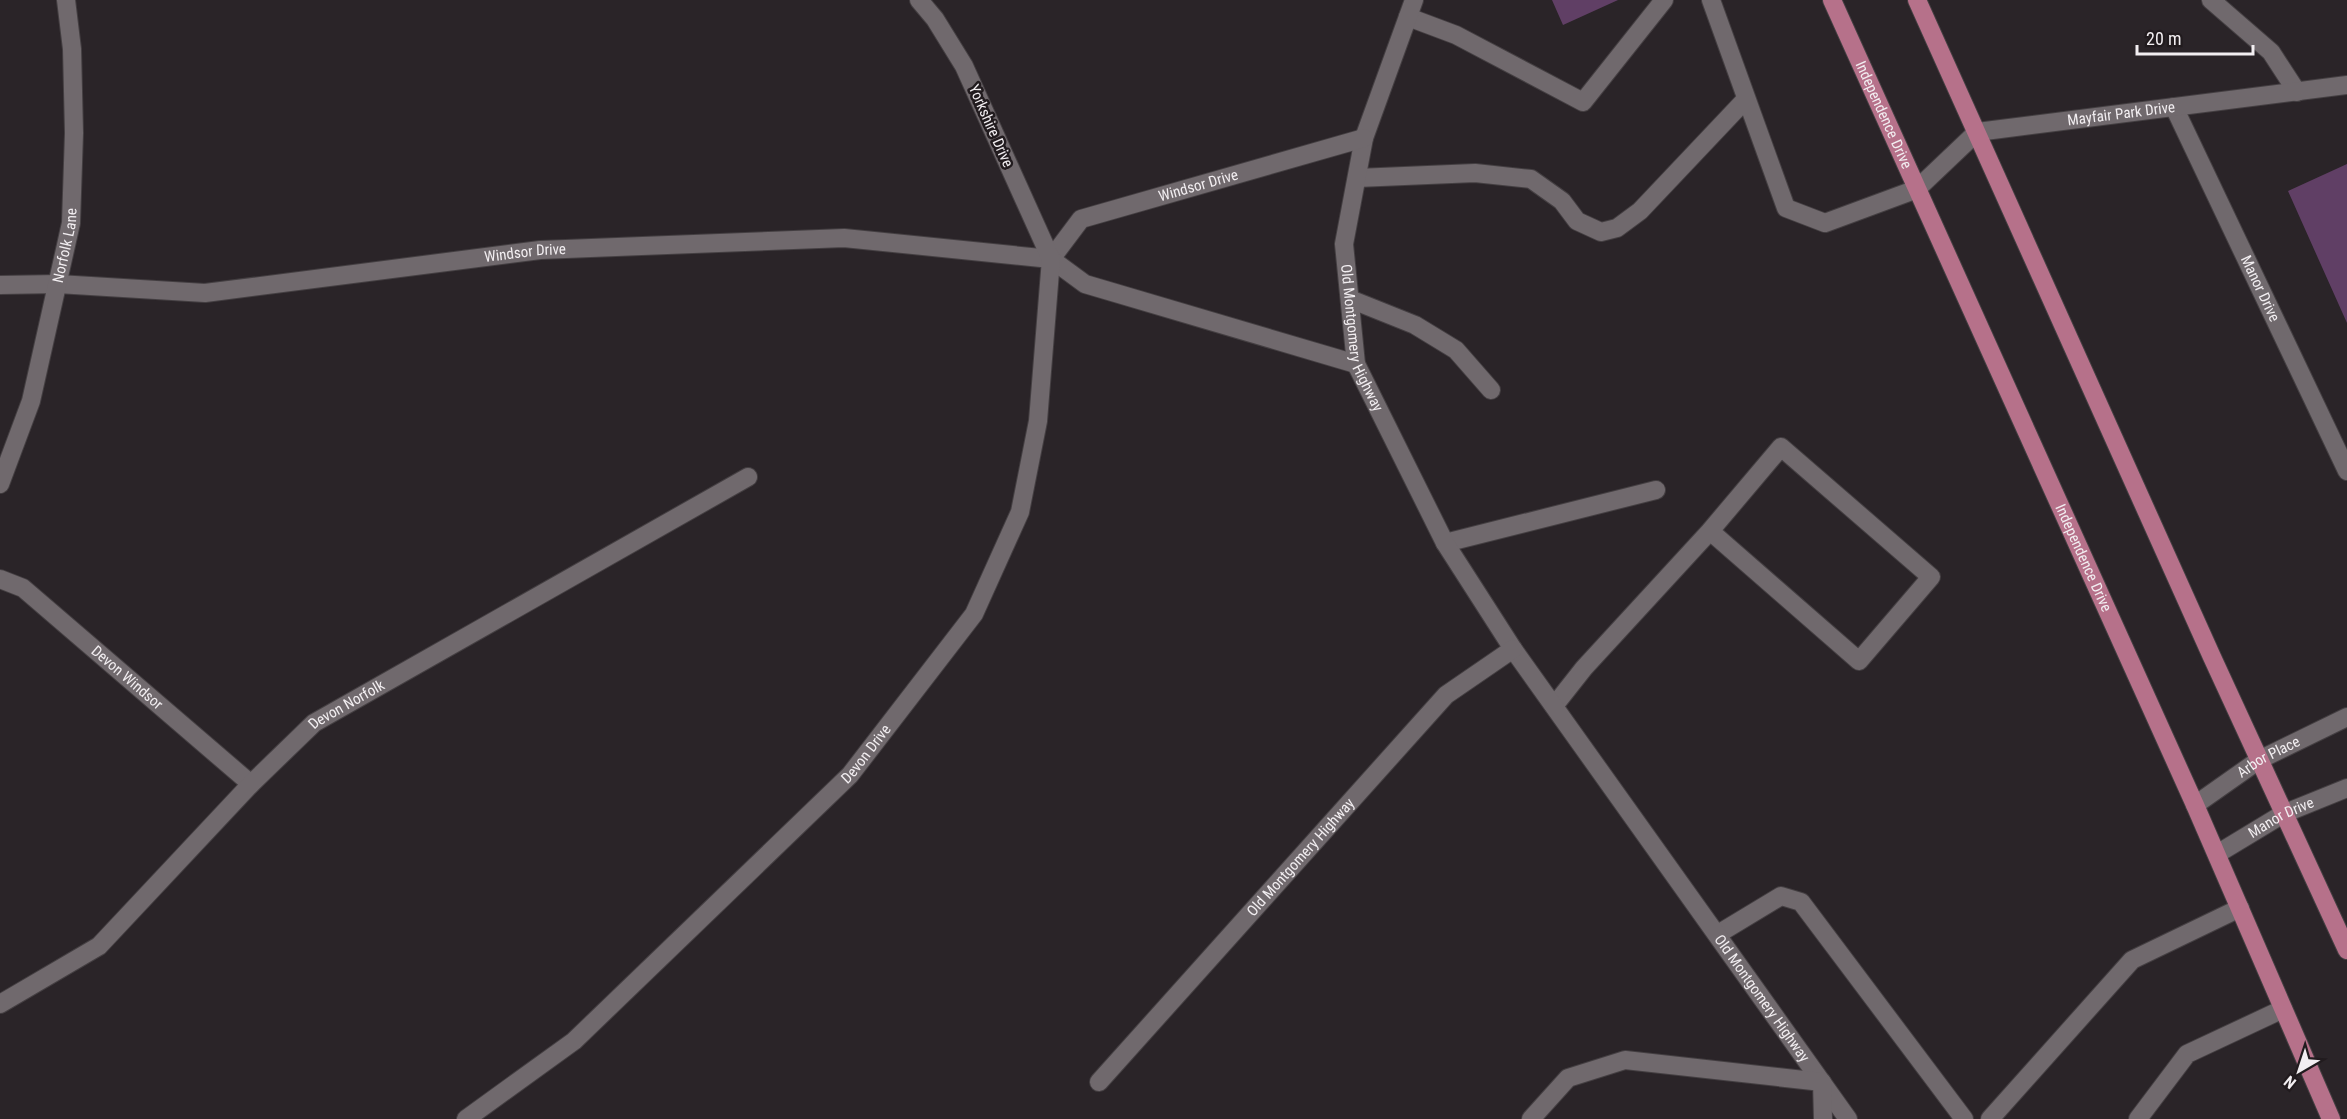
<svg xmlns="http://www.w3.org/2000/svg" width="2347" height="1119" font-family="'Roboto Condensed',sans-serif">
	<style>
		.building { fill: #603f65 }
		.lines { fill: none; stroke-linecap: round; stroke-linejoin: round }
		.service-casing { stroke: #443f42; stroke-width: 20 }
		.minor-casing { stroke: #443f42; stroke-width: 20 }
		.primary-casing { stroke: #443f42; stroke-width: 20 }
		.service { stroke: #70696d; stroke-width: 18 }
		.minor { stroke: #70696d; stroke-width: 18 }
		.primary { stroke: #b6718a; stroke-width: 18 }
		.labels { text-anchor: middle; dominant-baseline: central; stroke-width: 5; stroke-linejoin: round; paint-order: stroke }
		.street-label { font-size: 15px; fill: #f2eef1; stroke: #211b1e }
	</style>
	<rect width="100%" height="100%" fill="#2a2428"/>
	<path class="building" d="M1552,0H1618L1563,25Z
		M2347,164V323L2288,191Z"/>
	<g class="lines">
		<defs>
			<path id="service" d="M1711,0L1786,208L1825,223L1917,189
				M1408,17L1456,35L1583,102L1664,0
				M1357,178L1475,173L1531,179L1562,201L1577,221L1601,232L1617,228L1640,211L1746,99
				M1350,299L1415,325L1456,350L1491,390
				M1445,543L1656,490
				M1554,706L1584,668L1710,531L1781,447L1931,577L1859,661L1710,531
				M1718,934L1781,896L1801,902L1964,1119
				M1990,1119L2132,960L2240,908
				M2138,1119L2187,1054L2283,1009"/>
			<g id="minor">
				<path id="s1" d="M1414,0L1364,138L1344,244L1356,364L1445,543L1513,649L1848,1119"/>
				<path d="M2211,0L2271,52L2297,92"/>
				<path id="s2" d="M2174,107L2347,471"/>
				<path id="s3" d="M1917,189L1977,132L2347,85"/>
				<path id="s4" d="M1051,259L1081,219L1364,138"/>
				<path id="s5" d="M0,285L58,284L205,293L540,250L844,238L1051,259L1085,284L1356,364"/>
				<path id="s6" d="M0,484L31,401L71,223L74,133L72,49L66,0"/>
				<path id="s7" d="M0,579L23,588L251,784"/>
				<path id="s8" d="M2195,805L2259,760L2347,717"/>
				<path id="s9" d="M2217,854L2283,814L2347,788"/>
				<path id="s10" d="M0,1004L99,946L251,784L314,723L748,477"/>
				<path id="s11" d="M1099,1082L1446,695L1513,649"/>
				<path id="s12" d="M466,1119L574,1041L850,775L974,614L1020,512L1038,421L1051,259L964,66L935,19L919,0"/>
				<path d="M1531,1119L1568,1078L1625,1060L1822,1082L1823,1119"/>
			</g>
			<g id="primary">
				<path id="s13" d="M1832,0L2195,805L2331,1119"/>
				<path d="M1917,0L2212,657L2347,950"/>
			</g>
		</defs>
		<use href="#service" class="service-casing"/>
		<use href="#minor" class="minor-casing"/>
		<use href="#primary" class="primary-casing"/>
		<use href="#service" class="service"/>
		<use href="#minor" class="minor"/>
		<use href="#primary" class="primary"/>
	</g>
	<g class="labels">
		<g class="street-label">
			<text stroke="none"><textPath href="#s3" startOffset="228">Mayfair Park Drive</textPath></text>
			<text stroke="none"><textPath href="#s13" startOffset="126">Independence Drive</textPath></text>
			<text transform="translate(991 126) rotate(66)">Yorkshire Drive</text>
			<text stroke="none"><textPath href="#s4" startOffset="172">Windsor Drive</textPath></text>
			<text stroke="none"><textPath href="#s6" startOffset="248">Norfolk Lane</textPath></text>
			<text stroke="none"><textPath href="#s5" startOffset="528">Windsor Drive</textPath></text>
			<text stroke="none"><textPath href="#s2" startOffset="201">Manor Drive</textPath></text>
			<text stroke="none"><textPath href="#s1" startOffset="351">Old Montgomery Highway</textPath></text>
			<text stroke="none"><textPath href="#s13" startOffset="612">Independence Drive</textPath></text>
			<text stroke="none"><textPath href="#s7" startOffset="162">Devon Windsor</textPath></text>
			<text stroke="none"><textPath href="#s10" startOffset="462">Devon Norfolk</textPath></text>
			<text stroke="none"><textPath href="#s12" startOffset="543">Devon Drive</textPath></text>
			<text stroke="none"><textPath href="#s8" startOffset="88">Arbor Place</textPath></text>
			<text stroke="none"><textPath href="#s9" startOffset="74">Manor Drive</textPath></text>
			<text stroke="none"><textPath href="#s11" startOffset="302">Old Montgomery Highway</textPath></text>
			<text stroke="none"><textPath href="#s1" startOffset="1130">Old Montgomery Highway</textPath></text>
		</g>
	</g>
	<g transform="translate(2299 1071) rotate(219)" stroke="#211b1e" stroke-width="4.5" paint-order="stroke">
	<path d="M0-4.5L10 22L0 15L-10 22Z" fill="#f2eef1"/>
	<text y="-9" font-size="16" font-weight="bold" text-anchor="middle" fill="#f2eef1">N</text>
	</g>
	<path d="M2137 45v9h116v-9" fill="none" stroke="#f2eef1" stroke-width="3"/>
	<text x="2146" y="45" font-size="18" fill="#f2eef1" stroke="#211b1e" stroke-width="4.5" paint-order="stroke">20 m</text>
</svg>
